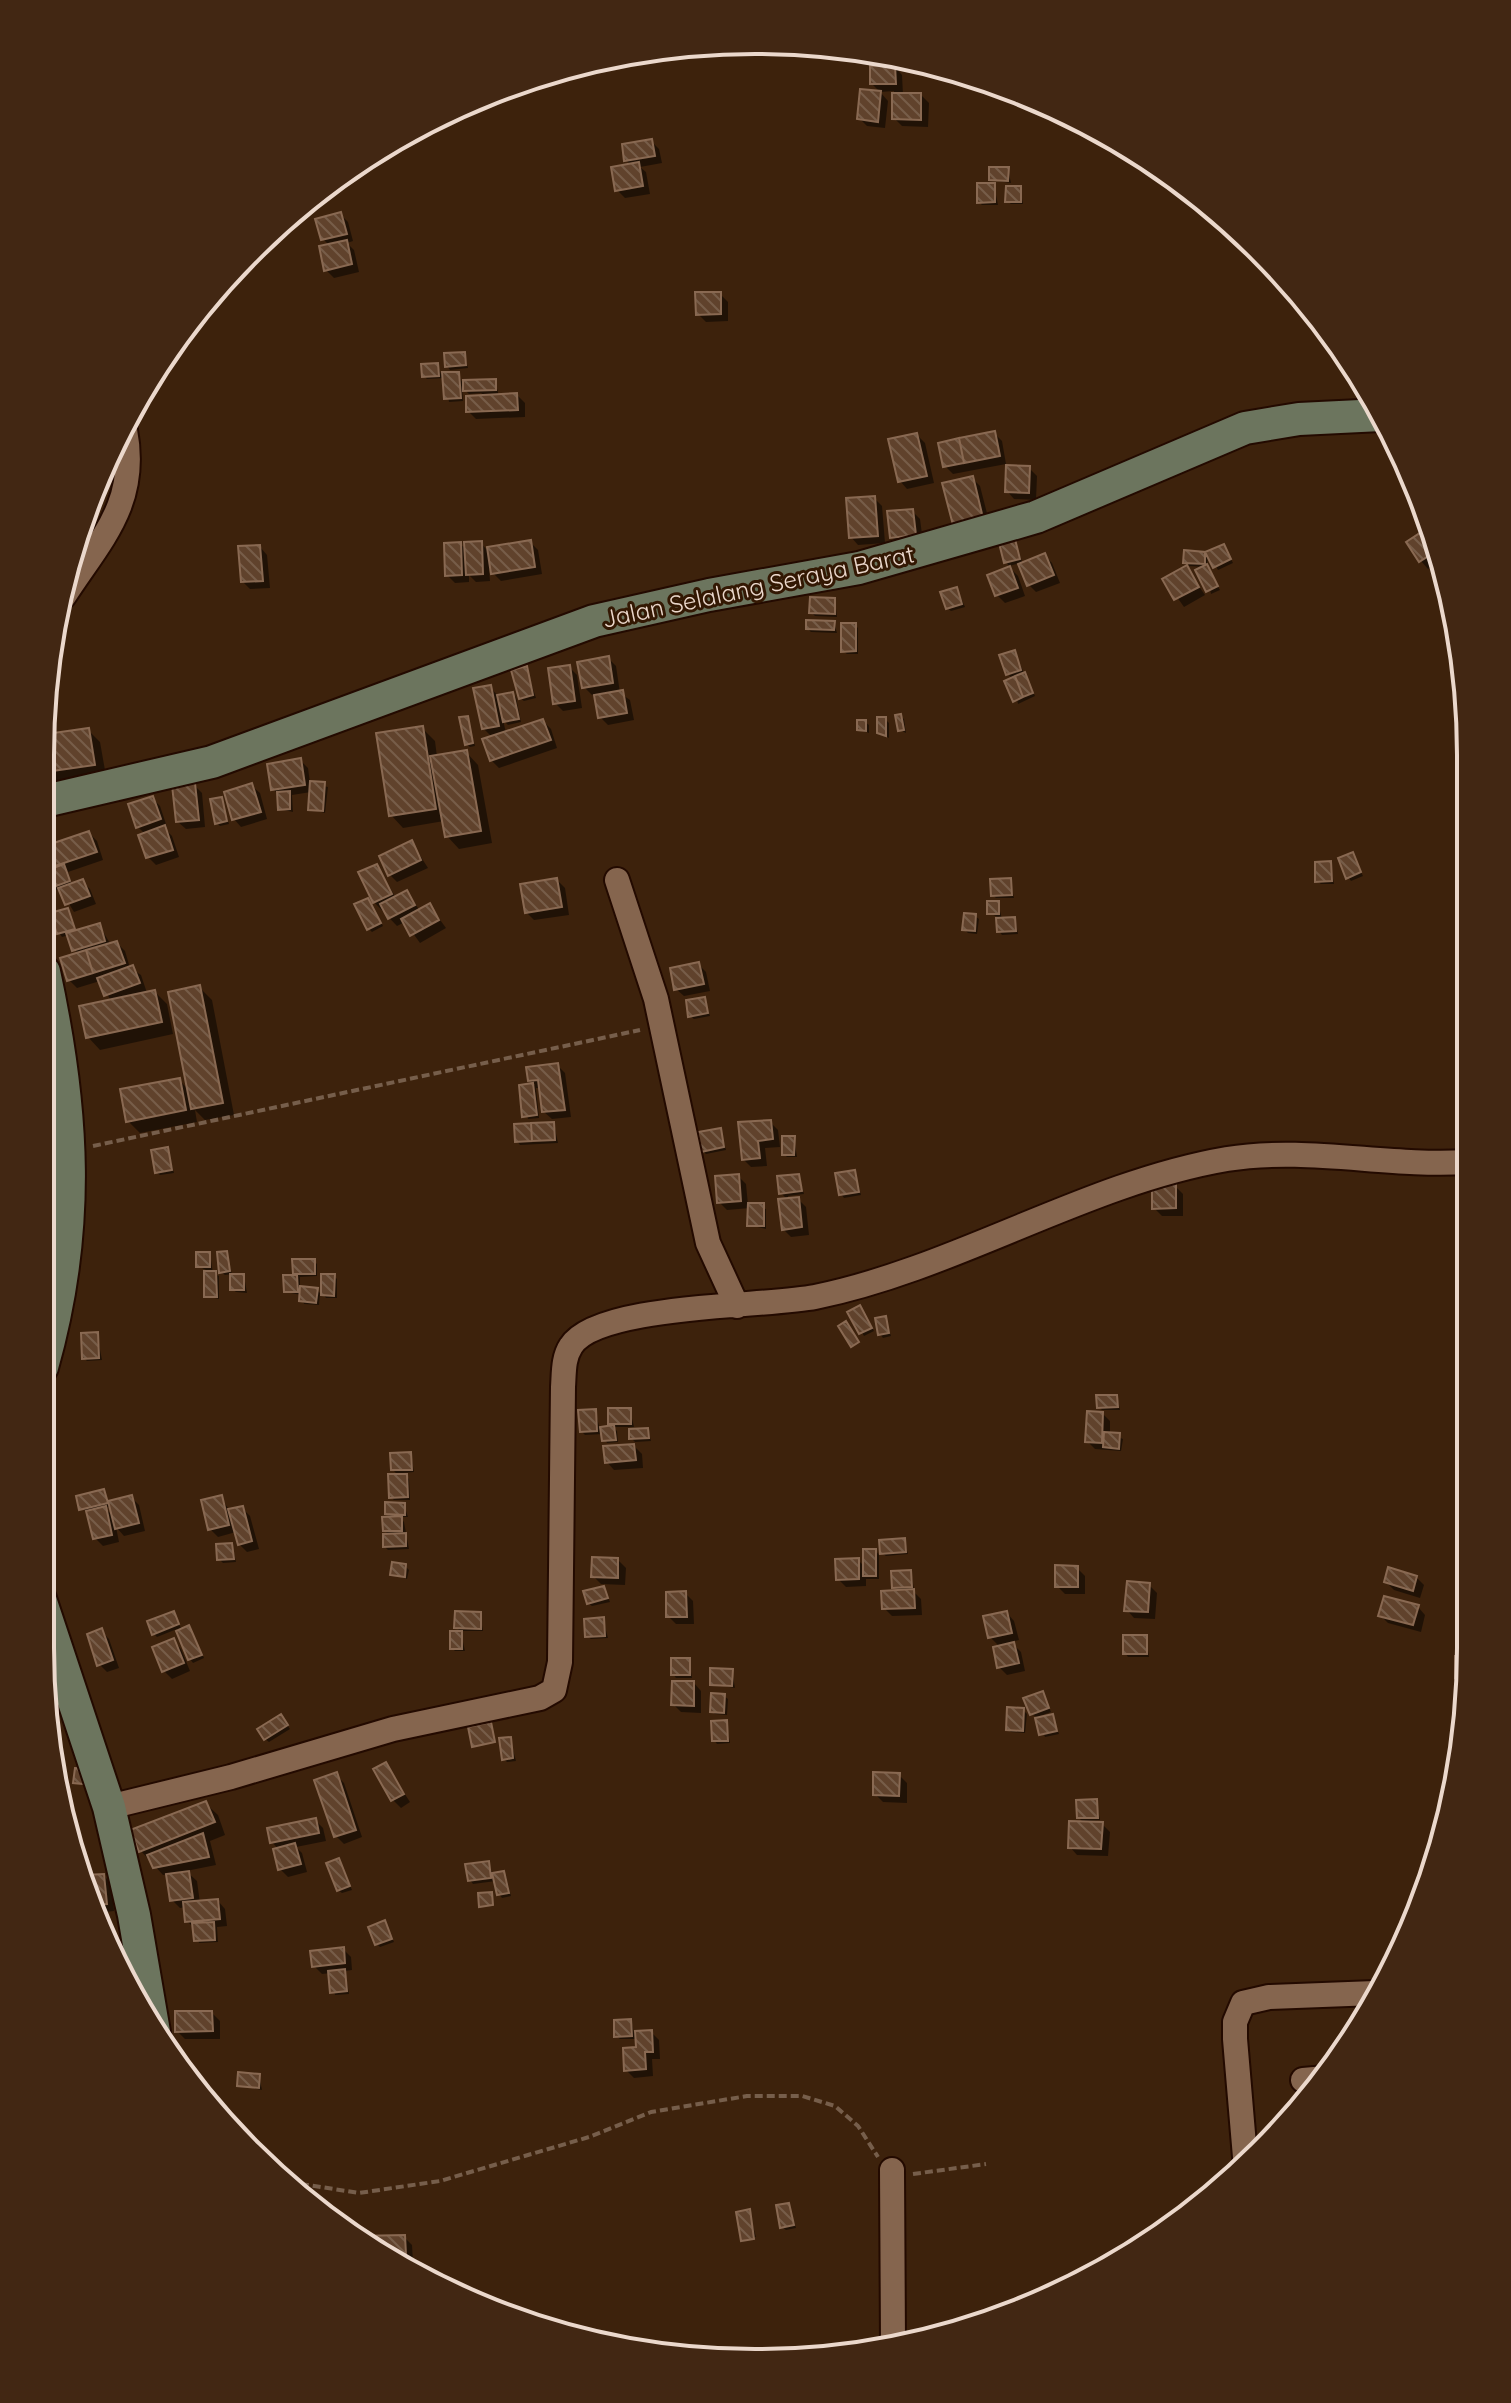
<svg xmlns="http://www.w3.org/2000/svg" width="1511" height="2403" font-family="Quicksand,sans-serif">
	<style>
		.shadow { fill: #0007; fill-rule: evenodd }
		.building { fill: url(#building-back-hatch); stroke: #896952; stroke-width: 2 }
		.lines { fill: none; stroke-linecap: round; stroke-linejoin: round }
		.street-casing { stroke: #230a00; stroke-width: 28 }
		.secondary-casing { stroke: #230a00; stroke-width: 36 }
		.path { stroke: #765e4b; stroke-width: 4; stroke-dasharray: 8 4; stroke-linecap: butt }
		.street { stroke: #85654e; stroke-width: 24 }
		.secondary { stroke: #6c755e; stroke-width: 32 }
		.labels { text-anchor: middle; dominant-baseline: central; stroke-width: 6; stroke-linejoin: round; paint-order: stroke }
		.street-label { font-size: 24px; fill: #ebd8cc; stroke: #331803 }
		.rim { fill: none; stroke: #ebd8cc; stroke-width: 4 }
	</style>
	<defs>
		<pattern id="building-back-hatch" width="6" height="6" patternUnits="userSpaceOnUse" patternTransform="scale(2)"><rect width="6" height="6" fill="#60422c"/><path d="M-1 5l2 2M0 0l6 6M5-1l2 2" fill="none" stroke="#775d49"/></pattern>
	</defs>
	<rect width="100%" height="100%" fill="#3d220c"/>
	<path class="shadow" d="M895,67L902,75L903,95H921L929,103L928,127L902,126L894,118V91L880,92L872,84Z
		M881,93L888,101L885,128L867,126L859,118Z
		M651,141L659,149L662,163L640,167L646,172L650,194L625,198L617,190L632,166L626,160Z
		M1008,169L1011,183L991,180Z
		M994,185L998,205H982L979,202Z
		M1020,188L1023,204H1011L1007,201Z
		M340,214L348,222L353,241L347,243L354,250L359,272L334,278L326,270L330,246L323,239Z
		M1273,265L1291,282H1282L1274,274Z
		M720,294L728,302V321L706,322L698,314Z
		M464,354L468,368L450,370L447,366Z
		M437,365L441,374H458L462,382L495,381L499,396L517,395L525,403V417L476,419L468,411L482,393L469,394L462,387L463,401L449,402L445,378L427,379L424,376Z
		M994,433L1002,441L1006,464L953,474L945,466Z
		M917,435L925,443L934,483L907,489L900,481Z
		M1029,468L1037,476L1036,500L1014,499L1007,491Z
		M972,478L980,486L990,525L962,532Z
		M874,498L882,506L885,543L858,545L851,537Z
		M912,511L920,519L923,542L899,545L892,537Z
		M1423,534L1442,560L1428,569L1421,561Z
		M1015,541L1023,564L1044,555L1052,563L1060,583L1036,592L1028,584L1020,563L1009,566L1006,562Z
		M530,542L538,550L542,574L501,581L489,569L490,581L476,582L469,575V582L455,583L447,575L460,544L467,550L481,543L486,549Z
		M1224,546L1233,563L1218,570L1208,553L1207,568L1220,590L1211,594L1206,567L1189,566L1186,553L1206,554Z
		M260,547L267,555L270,588L250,589L243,582Z
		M1010,568L1018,576L1025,596L1005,603L997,595Z
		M1186,568L1205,595L1184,607L1165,580Z
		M957,589L965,607L951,611L947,608Z
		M835,600L837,617L815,616L811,612Z
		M834,623L837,633L811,632L808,629Z
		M855,625L858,628V654H847L843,651Z
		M1014,652L1035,696L1018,704L1013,679L1008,674Z
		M608,658L616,666L620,693L630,700L634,720L608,725L600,717L596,694L592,695L584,687Z
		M569,667L577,675L582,708L563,711L555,703Z
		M526,668L536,698L524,701L520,698Z
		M490,687L499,697L512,694L516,697L521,722L508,725L503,720L506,733L543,721L551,729L557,748L499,768L491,760L493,738L483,728Z
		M900,716L904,719L906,733L900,730Z
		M467,718L475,746L470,747L466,744Z
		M885,719L889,723V738L879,732Z
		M865,722L869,725V733L859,729Z
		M422,728L435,741L437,757L466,752L478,765L492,843L459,849L447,836L444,821L403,828L391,815Z
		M88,730L100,742L106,776L56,784L45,773L46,736Z
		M300,760L308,768L310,783L328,787L325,813L310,809L311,792L292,795L293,812L280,809L279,795L273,789Z
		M194,785L202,793L205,827L186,829L178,822Z
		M252,786L260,793L267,819L241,827L234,819Z
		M152,798L160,806L167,827L164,828L172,836L179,857L156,865L148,857L145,834L137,826Z
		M221,799L229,824L220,826L217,823Z
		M89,833L97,841L103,860L68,872L72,885L82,881L90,889L96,904L74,912L60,889L50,892L47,889L45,849L49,854Z
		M412,843L428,868L397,882L389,874Z
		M1352,855L1363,876L1351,881L1348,877Z
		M1330,863L1334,884H1321L1317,881Z
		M377,866L396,898L407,892L420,911L430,906L446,928L420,943L405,922L397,926L374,902Z
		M557,880L565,888L569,915L534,920L526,912Z
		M1010,880L1014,898H996L993,895Z
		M368,900L383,926L372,932L369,929Z
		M998,903L1002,919H1015L1018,934L1002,935L999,931L998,917L989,913Z
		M69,909L77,932L99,925L111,945L117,943L125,951L130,968L141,975L147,993L155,992L167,1004L173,1034L100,1050L88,1037L111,1001L100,981L77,988L69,980L78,955L69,935L62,937L59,933L53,915Z
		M975,916L979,919L977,934L968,933L965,930Z
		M698,964L706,972L710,991L684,996L676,989Z
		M200,988L212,1000L234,1115L205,1120L195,1110L197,1122L140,1133L128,1121L179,1080L189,1090Z
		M704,999L710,1016L694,1019L690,1016Z
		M557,1065L565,1073L571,1117L552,1119L544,1112L541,1088H536L539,1118L528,1119L521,1087L535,1085L530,1080Z
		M43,1086H48L53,1100L47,1101L57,1123L43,1124Z
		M770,1122L778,1130L780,1147L765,1148L767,1166L751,1167L743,1159Z
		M554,1124L558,1143L520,1145L517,1141Z
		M720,1130L726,1150L706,1154L703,1151Z
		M794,1138L797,1157H787L784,1154Z
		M168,1150L174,1173L160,1175L156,1172Z
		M43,1158L78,1199L43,1205Z
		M855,1172L861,1195L844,1198L841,1194Z
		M738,1176L746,1184L748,1205L766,1209V1229L749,1225L750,1208L727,1210L719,1202Z
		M799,1176L804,1194L788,1196V1200L798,1199L806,1207L809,1235L791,1237L783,1229L788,1200L781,1193Z
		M1175,1186L1183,1194V1216H1162L1154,1208Z
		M226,1253L232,1274L225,1275L221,1272Z
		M210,1254L213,1273L219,1276V1299L206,1296V1270L198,1266Z
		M294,1261H314L317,1264V1276L300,1277V1288L317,1290L320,1293L319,1305L304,1304L301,1295L286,1292L295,1277Z
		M244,1276L247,1293L236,1292L232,1289Z
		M334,1276L337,1279V1298H326L323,1294Z
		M863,1311L874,1331L864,1336L850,1313Z
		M885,1318L891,1336L883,1338L880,1334Z
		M97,1334L102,1360L87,1361L84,1358Z
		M1117,1397L1120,1410H1102L1099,1407Z
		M630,1410L634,1427H613L617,1431L618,1442L607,1443L603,1434L585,1435L581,1431L595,1411L600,1429L614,1427L610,1423Z
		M1103,1414L1110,1421V1434L1123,1439L1121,1451L1095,1449L1087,1441Z
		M648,1430L651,1441L635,1442L631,1438Z
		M634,1446L642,1454L643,1468L614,1470L607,1462Z
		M411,1454L414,1472L403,1473L409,1479L410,1500H394L391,1497L399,1476L393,1470Z
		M103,1491L109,1503L132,1498L139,1505L145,1531L124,1536L116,1527L119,1542L103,1546L95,1538L89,1512L81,1509ZM111,1506L114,1517L105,1508Z
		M221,1498L230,1511L242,1508L250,1516L259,1549L247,1552L239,1544L236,1532L218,1537L210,1529Z
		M404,1505L408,1517H400L404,1522L409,1549L388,1550L385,1547L390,1536L385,1531L392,1518L387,1514Z
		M904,1540L908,1554L886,1556L882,1553Z
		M232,1545L236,1562L223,1563L219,1559Z
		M876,1551L879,1555V1579H866V1586L846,1587L838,1579L858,1560L865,1567Z
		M618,1560L626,1568L625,1585L601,1584L593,1576Z
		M405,1566L409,1570L407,1579L392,1574Z
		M1077,1568L1085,1576V1594H1065L1057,1586Z
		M911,1572L914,1589H911L921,1599L922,1615L892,1616L884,1608L899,1592L894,1587Z
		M1416,1577L1424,1585L1420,1598L1394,1590L1386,1582Z
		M1149,1585L1157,1593L1155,1619L1134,1618L1127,1610Z
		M604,1588L610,1602L592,1606L588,1603Z
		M685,1593L693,1601L694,1624H676L668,1616Z
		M1418,1607L1425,1615L1421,1632L1388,1623L1380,1615Z
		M173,1613L182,1630L188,1628L192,1631L204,1658L193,1663L190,1659L177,1629L157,1637L154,1634Z
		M1007,1613L1014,1621L1019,1640L1011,1642L1021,1652L1025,1671L1007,1675L999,1667L1000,1647L990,1637Z
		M480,1614L483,1631H460L456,1627Z
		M603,1619L608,1638L591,1639L587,1636Z
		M101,1631L109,1639L119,1668L107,1672L99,1664Z
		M461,1633L465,1651H455L452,1648Z
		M1146,1637L1149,1657H1128L1125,1653Z
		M173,1641L181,1649L190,1671L172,1679L164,1671Z
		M1457,1658H1465V1685L1457,1677Z
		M56,1659L61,1678L45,1679L42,1660Z
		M689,1660L692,1678H676L673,1674Z
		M732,1671L735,1688L712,1684Z
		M694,1683L701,1691V1713L681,1712L673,1704Z
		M1043,1694L1051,1712L1037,1717L1038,1719L1052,1716L1059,1734L1045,1737L1037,1717L1031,1714Z
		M724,1696L728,1699L727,1715L715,1714L712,1711Z
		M1023,1710L1027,1714L1025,1733L1011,1732L1008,1729Z
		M284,1720L290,1729L269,1742L265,1739Z
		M726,1722L730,1743L717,1744L714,1740Z
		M510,1739L516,1761L507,1762L504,1759Z
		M386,1765L410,1802L401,1808L393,1800Z
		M60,1769L64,1772L66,1780L62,1781Z
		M336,1775L344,1783L362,1837L344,1844L336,1836Z
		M899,1775L907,1783V1803L883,1802L875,1794Z
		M1096,1801L1100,1820L1090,1821V1824H1102L1110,1832L1108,1856L1077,1855L1070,1847L1085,1824L1079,1818Z
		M205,1803L218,1815L225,1835L210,1841L216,1865L186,1871L197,1881L200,1903L218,1901L225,1909L227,1926L217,1927L218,1942L199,1943L195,1929L187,1921L186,1907L180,1908L172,1900L168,1874L163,1875L141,1851L133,1831Z
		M315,1820L323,1828L326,1841L296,1847L302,1853L307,1872L288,1877L280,1869L279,1850L272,1842Z
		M339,1860L352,1890L342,1893L338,1890Z
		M488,1863L493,1875L503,1873L506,1876L511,1896L502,1898L499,1894L496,1881L473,1884L470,1880Z
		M104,1876L112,1884L114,1911L96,1913L88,1897L86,1877Z
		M385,1923L394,1942L380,1947L377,1944Z
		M343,1949L351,1957L352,1970L345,1971L349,1994L335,1995L331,1973L322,1974L314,1966Z
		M212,2013L220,2021V2039H185L177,2031Z
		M631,2021L634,2033L651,2032L659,2040L660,2059H652L653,2076L634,2078L626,2070L639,2049L638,2039H620L616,2036Z
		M259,2076L262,2090L239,2085Z
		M789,2205L796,2228L786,2230L782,2227Z
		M749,2212L756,2237L742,2239Z
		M404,2237L412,2245L413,2262L363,2238Z"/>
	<path class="building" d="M895,65L896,84H870V66Z
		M860,89L881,91L878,122L857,119Z
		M892,93H921V120L892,119Z
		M652,139L655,156L624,161L622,144Z
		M639,162L643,186L615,191L611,167Z
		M989,167H1009L1008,181L989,180Z
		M977,183H995V202L977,203Z
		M1006,186H1021V202H1005Z
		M341,212L347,234L321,240L315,219Z
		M347,240L352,264L324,271L319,246Z
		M1252,245L1266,258H1252Z
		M1271,263L1284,275H1272Z
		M695,292H721V314L696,315Z
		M465,352L466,365L445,367L444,353Z
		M438,363L439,376L422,377L421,364Z
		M442,372H459L461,398L444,399Z
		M496,379V390L463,391V380Z
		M517,393L518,410L466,412V396Z
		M995,431L1000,456L964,463L959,438Z
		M917,433L927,476L898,482L888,439Z
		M959,438L964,463L943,467L938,443Z
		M1006,465L1030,466L1029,493L1005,492Z
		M973,476L983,518L953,525L942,483Z
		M875,496L878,536L849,538L846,498Z
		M913,509L916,535L890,538L887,511Z
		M1423,531L1436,551L1419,562L1406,542Z
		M1015,539L1020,559L1004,563L999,543Z
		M531,540L535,567L491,574L487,547Z
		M482,541L483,574L466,575L464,542Z
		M461,542L462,575L445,576L444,543Z
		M1224,544L1231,559L1213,568L1205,552Z
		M260,545L263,581L241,582L238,546Z
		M1184,550L1205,552V564L1183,563Z
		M1045,553L1054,575L1027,586L1018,564Z
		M1207,564L1218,586L1206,592L1195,570Z
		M1187,565L1199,587L1174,600L1162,579Z
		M1010,566L1018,588L995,596L987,575Z
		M957,587L962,604L946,609L940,592Z
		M810,597L835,598V614L809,613Z
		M806,620L835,621L834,630L806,629Z
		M841,623H856V651L841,652Z
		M1015,650L1021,670L1006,675L999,655Z
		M609,656L613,683L582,688L577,662Z
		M570,665L575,701L553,704L548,668Z
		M527,666L533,695L519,699L511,670Z
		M1025,672L1033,693L1023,697L1015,676Z
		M1015,676L1023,697L1013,702L1004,681Z
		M491,685L499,726L482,729L473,688Z
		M623,690L627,713L598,718L594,695Z
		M513,692L519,719L503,722L497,695Z
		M901,714L904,730L898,731L895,715Z
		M468,716L473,743L465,745L459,717Z
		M877,717H886V736L877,733Z
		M543,719L551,740L490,761L482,739Z
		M857,720H866V731L857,730Z
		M423,726L436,809L389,816L376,733Z
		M89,728L95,765L45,772L46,734Z
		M467,750L481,831L445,837L430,756Z
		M301,758L305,785L271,790L267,764Z
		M310,781L325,782L323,811L308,810Z
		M195,783L199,820L176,822L172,785Z
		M252,783L261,812L232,820L224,792Z
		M290,791V809L278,810L277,792Z
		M153,796L161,819L136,828L128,804Z
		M222,797L227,821L215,824L210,799Z
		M165,825L173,850L146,858L138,835Z
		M89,831L97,852L52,867L45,846Z
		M412,840L421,860L388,876L379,856Z
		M45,847L52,867L45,870Z
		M1353,852L1361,872L1346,879L1338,858Z
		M1331,861L1332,881L1315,882V862Z
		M64,864L70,881L45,890V871Z
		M377,864L392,894L373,903L358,872Z
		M557,878L562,907L525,913L520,884Z
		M1011,878L1012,895L991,896L990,879Z
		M83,879L90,896L65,905L58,888Z
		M407,890L415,905L388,919L380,904Z
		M368,898L381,923L367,930L354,904Z
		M987,901H999V914H987Z
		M430,903L439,920L410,936L401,919Z
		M68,908L75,929L57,934L50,913Z
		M964,913L976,914L975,931L962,930Z
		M1015,917L1016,931L997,932L996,918Z
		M100,923L105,941L72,951L66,933Z
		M117,941L125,963L93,973L86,950Z
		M86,950L93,973L67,981L60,958Z
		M699,962L704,984L674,990L670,968Z
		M133,965L140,983L104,996L97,978Z
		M200,985L223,1103L191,1109L168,992Z
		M155,990L162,1022L86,1038L79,1006Z
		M705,997L708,1013L688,1017L686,1000Z
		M558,1063L565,1110L542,1112L538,1080L528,1081L526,1067Z
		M180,1078L186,1110L126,1122L120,1089Z
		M533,1083L537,1115L522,1117L519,1085Z
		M43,1101H49L50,1116H43Z
		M771,1120L773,1139L758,1141L760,1158L742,1160L738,1122Z
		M554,1122L555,1140L532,1141L531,1123Z
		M531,1123L532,1141L515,1142L514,1124Z
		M721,1128L724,1147L701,1152L698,1132Z
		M782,1136H795L794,1155H782Z
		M168,1147L172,1170L155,1173L151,1150Z
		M60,1153L66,1187L43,1191V1156Z
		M855,1170L859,1192L839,1195L835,1173Z
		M739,1174L741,1201L717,1203L715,1176Z
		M799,1174L802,1191L779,1194L777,1176Z
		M1176,1184V1208L1152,1209V1185Z
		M799,1197L802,1227L782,1230L778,1199Z
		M748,1203H764V1226H747Z
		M227,1251L230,1271L219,1273L217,1252Z
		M196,1252H210V1267H196Z
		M292,1259H315V1274H293Z
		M204,1271H216L217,1297H204Z
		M230,1274H244V1290H230Z
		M321,1274H335L334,1296L321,1295Z
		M283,1275H297L298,1292H284Z
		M300,1286L318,1288L316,1303L299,1301Z
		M860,1305L872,1328L859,1334L847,1312Z
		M886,1316L889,1333L878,1335L875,1318Z
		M846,1321L859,1342L851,1347L838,1326Z
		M98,1332L99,1358L82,1359L81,1333Z
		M1096,1395H1117L1118,1407L1097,1408Z
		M608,1408H631V1424H608Z
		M596,1409L597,1431L580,1432L578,1410Z
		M1087,1411L1103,1412L1102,1443L1085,1442Z
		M614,1425L616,1440L602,1441L600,1427Z
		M648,1428L649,1438L629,1439V1429Z
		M1104,1432L1120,1433L1119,1449L1103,1447Z
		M634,1444L636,1460L605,1463L603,1446Z
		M411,1452L412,1470H391L390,1453Z
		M388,1474H407L408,1497L389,1498Z
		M104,1489L108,1503L79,1510L76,1496Z
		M132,1495L139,1523L115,1529L108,1501Z
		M222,1495L229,1525L208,1530L201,1500Z
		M385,1502L405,1503V1515L385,1514Z
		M106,1506L112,1535L93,1539L86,1511Z
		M243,1506L252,1541L238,1545L228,1509Z
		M402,1516V1531H383L382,1517Z
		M406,1533V1546L383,1547V1534Z
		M905,1538L906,1552L880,1554L879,1540Z
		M232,1543L234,1559L217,1560L216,1544Z
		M863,1549H876V1576H863Z
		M592,1557L618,1558V1578L591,1577Z
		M859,1558V1579L836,1580L835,1559Z
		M392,1562L406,1564L405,1577L390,1575Z
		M1055,1565L1078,1566V1587H1055Z
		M1388,1567L1417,1576L1413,1591L1384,1582Z
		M911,1570L912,1587L892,1588L891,1571Z
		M1127,1581L1150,1583L1148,1612L1124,1611Z
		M604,1586L608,1598L587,1604L583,1591Z
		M914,1589L915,1608L882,1609L881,1591Z
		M686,1591L687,1617H666V1592Z
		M1384,1596L1419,1605L1413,1625L1378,1616Z
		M174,1611L179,1624L152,1635L147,1621Z
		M455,1611L481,1612V1629L454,1628Z
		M1007,1611L1012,1633L988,1638L983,1616Z
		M604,1617L605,1636L585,1637L584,1619Z
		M189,1625L202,1655L188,1660L176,1631Z
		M102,1628L113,1660L97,1666L87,1634Z
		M450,1631H462V1649H450Z
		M1123,1635H1147V1654H1123Z
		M174,1638L184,1663L162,1672L152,1647Z
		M1014,1642L1019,1663L997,1668L993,1647Z
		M1455,1656H1465V1678H1455Z
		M671,1658H690V1675H671Z
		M710,1668L733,1669L732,1686L710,1685Z
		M672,1681H694V1706L671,1705Z
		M1043,1691L1049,1708L1030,1715L1023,1698Z
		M711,1693L725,1694L724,1713L710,1712Z
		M1007,1707L1024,1708L1023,1731L1006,1730Z
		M281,1714L288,1725L264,1740L257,1729Z
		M1053,1714L1057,1731L1039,1735L1035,1718Z
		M727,1720L728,1741H712L711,1721Z
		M491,1722L495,1742L472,1747L468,1727Z
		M511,1737L513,1758L502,1760L499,1738Z
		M386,1762L404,1794L391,1801L373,1769Z
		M75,1768L95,1770L93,1785L73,1783Z
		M337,1772L356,1830L334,1837L314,1780Z
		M873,1772L900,1773L899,1796L873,1795Z
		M1097,1799L1098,1818H1077L1076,1800Z
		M206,1801L215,1822L139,1852L130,1830Z
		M316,1818L319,1833L270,1843L267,1828Z
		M1069,1821L1103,1822L1101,1849L1068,1848Z
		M203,1833L209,1857L153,1868L147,1855Z
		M295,1843L301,1864L278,1870L273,1849Z
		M339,1858L350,1886L337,1891L326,1863Z
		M489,1861L491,1878L468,1881L465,1864Z
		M189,1871L193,1898L170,1901L166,1874Z
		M504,1871L509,1893L497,1895L492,1873Z
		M104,1874L107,1904L92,1905L85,1892L84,1875Z
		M492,1892L493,1905L479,1907L478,1893Z
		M218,1899L220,1919L185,1922L183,1902Z
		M385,1920L392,1939L375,1945L368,1927Z
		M214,1922L215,1940L194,1941L192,1923Z
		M344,1947L345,1963L312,1967L310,1951Z
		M345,1969L347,1991L330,1993L328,1971Z
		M175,2011H212L213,2031L175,2032Z
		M631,2019L632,2036L614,2037V2020Z
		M652,2030L653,2052H645L646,2069L624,2071L623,2048L636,2047L635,2031Z
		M238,2072L260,2074L259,2088L237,2086Z
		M789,2203L794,2225L780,2228L776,2205Z
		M750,2209L754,2239L741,2241L736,2212Z
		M405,2235L406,2255H395L359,2236Z"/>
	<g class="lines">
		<defs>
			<path id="street" d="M64,596C101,539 139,503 125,430
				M617,880L656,999L708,1243L737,1306
				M109,1807L231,1777L393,1729L540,1698L554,1690L560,1662L563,1387C564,1373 563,1358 571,1346C597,1304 764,1307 815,1297C957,1268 1086,1183 1227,1159C1307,1146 1387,1167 1467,1162
				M1303,2080L1326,2078
				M1245,2157L1235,2039V2022L1243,2003L1269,1997L1375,1993
				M892,2170L893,2343"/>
			<path id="secondary" d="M45,801L212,762L594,621L709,595L859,568L1036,517L1245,428L1299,419L1381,415
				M42,1367C81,1230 74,1110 44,972
				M40,1599L109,1807L134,1915L154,2032"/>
		</defs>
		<use href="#street" class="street-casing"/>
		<use href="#secondary" class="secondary-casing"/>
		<path class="path" d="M93,1146L640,1030
			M913,2174L986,2164
			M289,2182L359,2193L440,2181L589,2137L651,2112L747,2096H802L835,2106L858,2126L878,2157"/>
		<use href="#street" class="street"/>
		<use href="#secondary" class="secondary"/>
	</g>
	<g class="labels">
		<g class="street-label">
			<text transform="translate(758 586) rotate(-12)">Jalan Selalang Seraya Barat</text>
		</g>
	</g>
	<path d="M0 0H1511V2403H0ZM755 54H756A701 701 0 0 1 1457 755V1648A701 701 0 0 1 756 2349H755A701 701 0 0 1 54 1648V755A701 701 0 0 1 755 54Z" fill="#422713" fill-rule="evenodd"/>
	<path class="rim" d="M755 54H756A701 701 0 0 1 1457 755V1648A701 701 0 0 1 756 2349H755A701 701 0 0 1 54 1648V755A701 701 0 0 1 755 54Z"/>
</svg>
